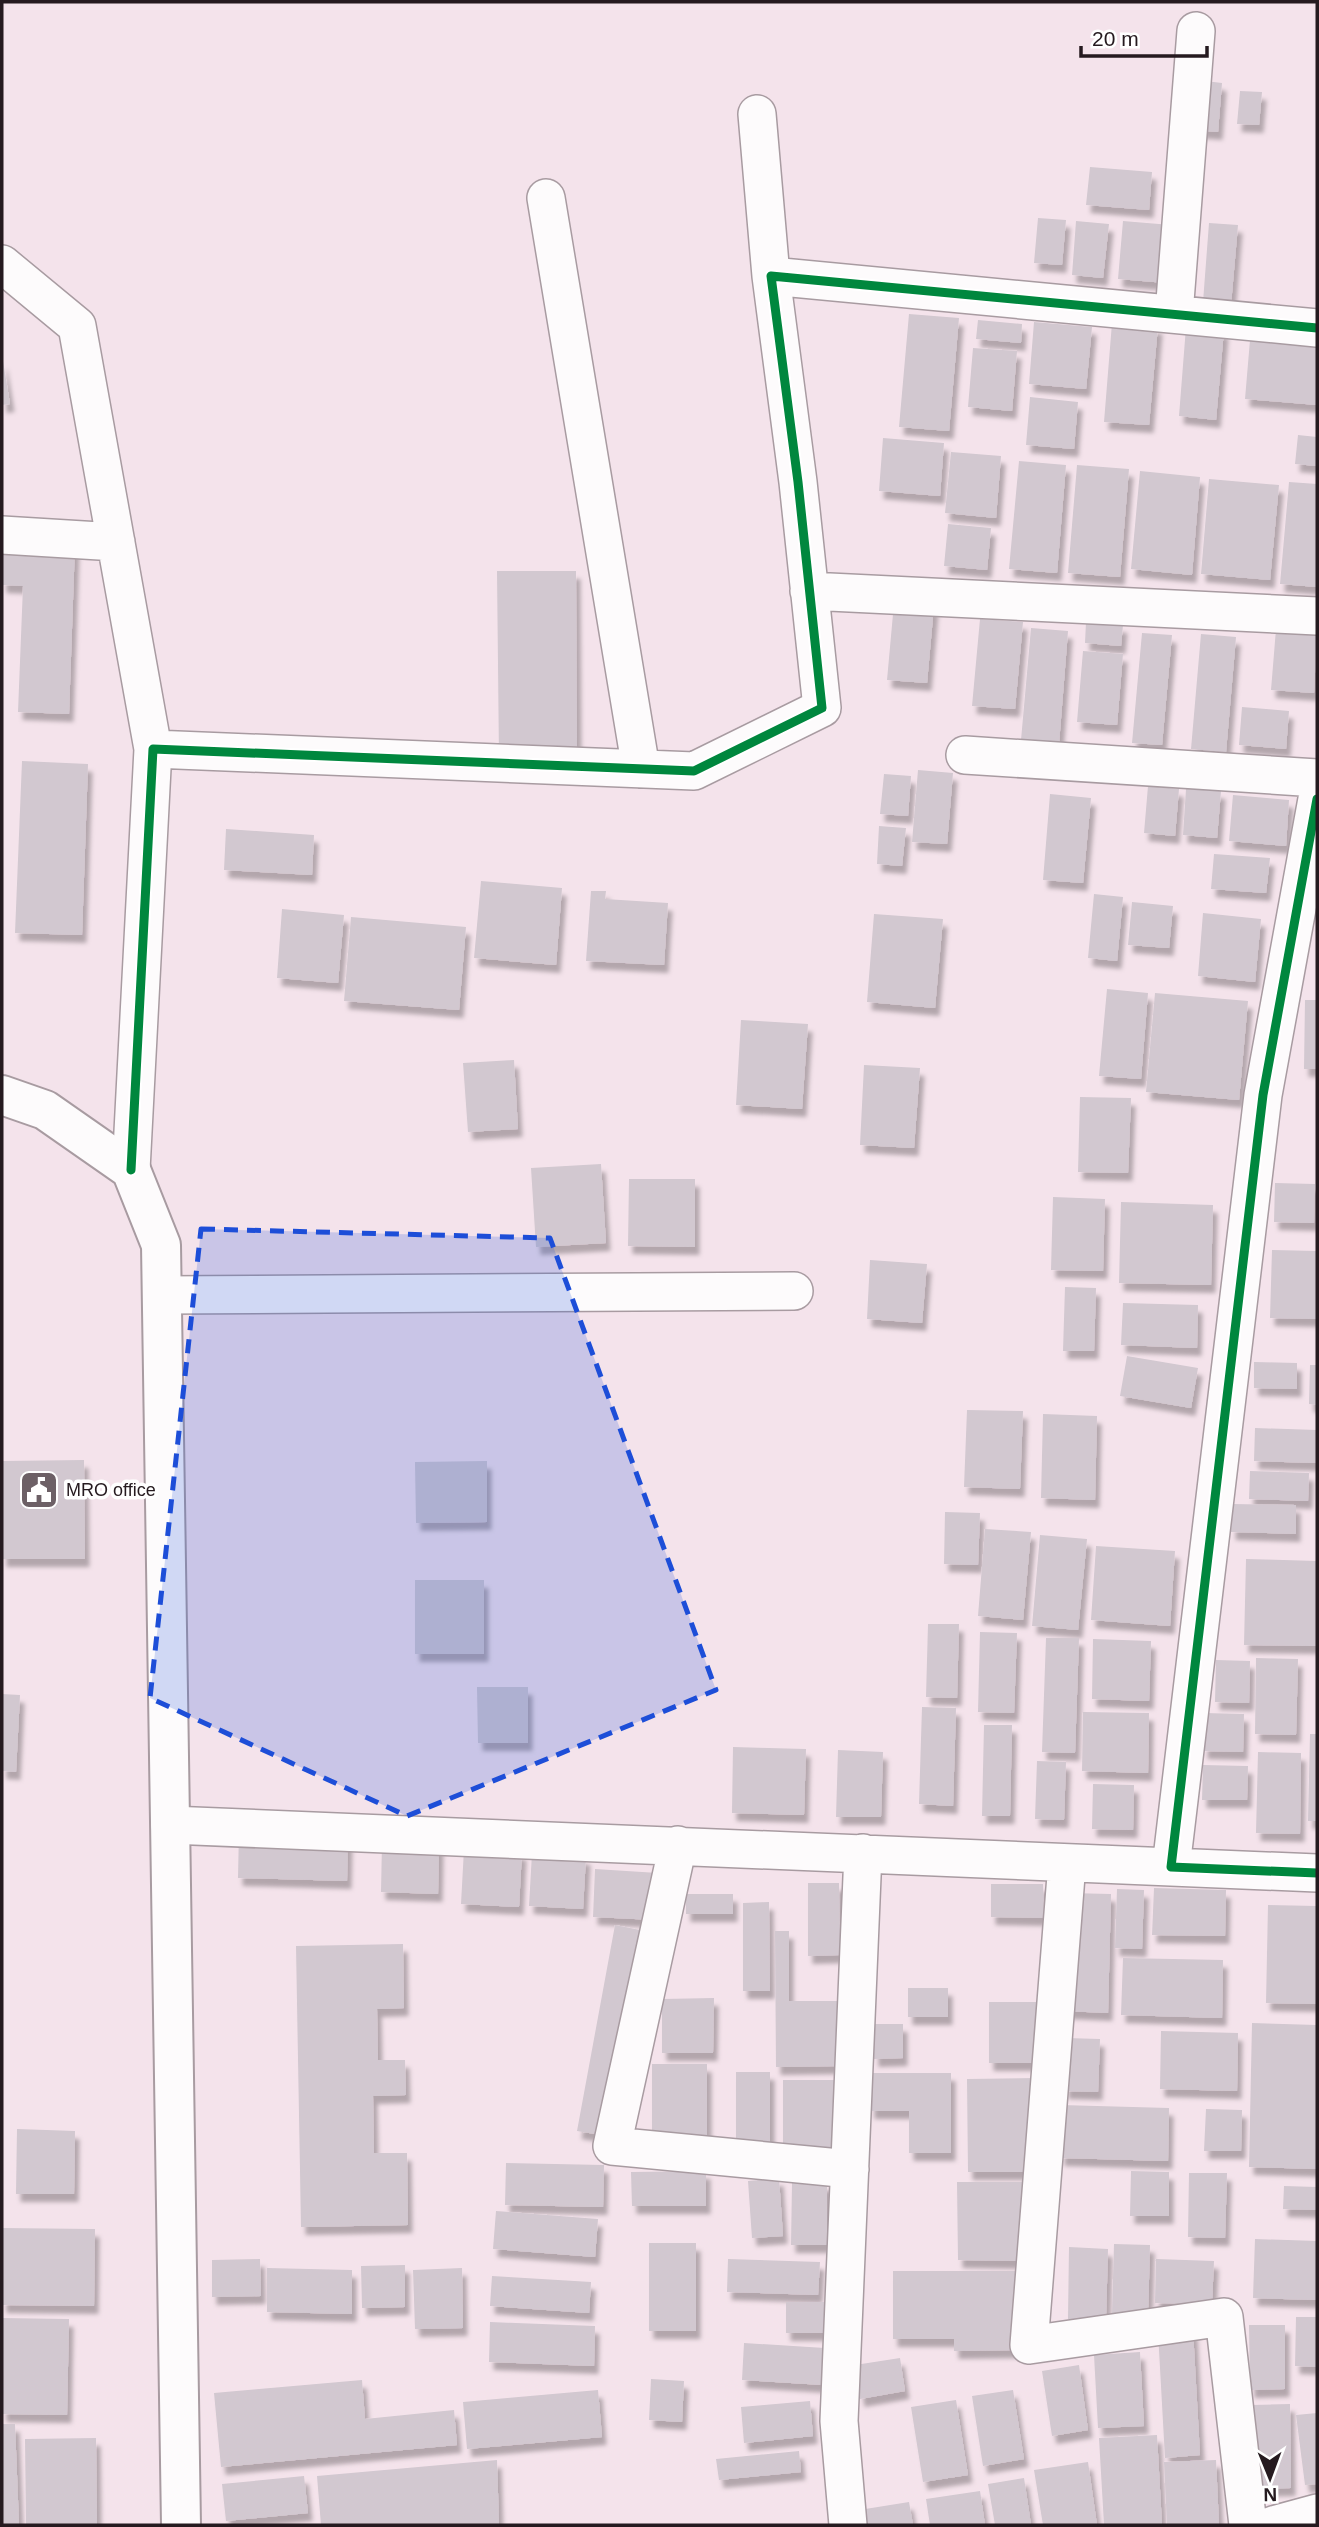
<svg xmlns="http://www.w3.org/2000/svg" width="1319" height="2527" font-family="Helvetica,sans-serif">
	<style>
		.building { fill: #d2c8d0; filter: url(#shadow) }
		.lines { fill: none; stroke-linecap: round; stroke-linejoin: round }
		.minor-casing { stroke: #a89ba1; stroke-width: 40 }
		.primary-casing { stroke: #a89ba1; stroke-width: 42 }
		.minor { stroke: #fdfbfc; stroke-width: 37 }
		.primary { stroke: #fdfbfc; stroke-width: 38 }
		.cycleway-casing { stroke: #fff; stroke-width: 13 }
		.cycleway { stroke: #00873e; stroke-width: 9 }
		.marked { fill: #1d4ed8; fill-opacity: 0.2; stroke: #1d4ed8; stroke-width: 5; stroke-dasharray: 14 9; stroke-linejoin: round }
		.labels { text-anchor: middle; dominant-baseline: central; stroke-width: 7; stroke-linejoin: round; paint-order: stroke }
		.poi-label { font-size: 18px; fill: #251a1f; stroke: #fff; text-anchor: start }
	</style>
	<defs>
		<filter id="shadow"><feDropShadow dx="4.5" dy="8" stdDeviation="2" flood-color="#0004"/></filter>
	</defs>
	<rect width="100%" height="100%" fill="#f4e3eb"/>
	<path class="building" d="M1197,80L1222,83L1218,132L1193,130Z
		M1240,91L1262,92L1259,125L1237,124Z
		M1090,167L1152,172L1149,210L1086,205Z
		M1038,218L1066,220L1062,265L1034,263Z
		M1076,221L1109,224L1103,278L1072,275Z
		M1123,221L1171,225L1166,283L1118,279Z
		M1209,223L1238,225L1231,305L1203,302Z
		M909,314L959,318L949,431L899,427Z
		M978,320L1022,324L1021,343L976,339Z
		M1034,322L1092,327L1086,389L1029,384Z
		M1112,323L1158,326L1149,425L1104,422Z
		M1186,327L1224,330L1216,420L1179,416Z
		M1250,340L1317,346V405L1245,399Z
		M973,348L1017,351L1012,411L968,407Z
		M3,361L10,404L2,405V362Z
		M1030,397L1078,402L1074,449L1026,445Z
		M1298,435L1317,437V466L1295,464Z
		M883,438L944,443L940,496L879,491Z
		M951,452L1001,456L996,518L945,513Z
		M1019,461L1066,465L1057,573L1009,569Z
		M1077,465L1129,469L1120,577L1068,573Z
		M1140,471L1200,477L1192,575L1131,569Z
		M1209,479L1279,485L1270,580L1201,574Z
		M1289,482L1317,484V587L1280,584Z
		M948,524L991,528L987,570L944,566Z
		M2,541L75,544L69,714L18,712L23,586L2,585Z
		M497,571H576L577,757L499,758Z
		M894,603L934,606L927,683L887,680Z
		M980,619L1023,622L1015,709L972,706Z
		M1086,622L1123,625L1121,646L1085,643Z
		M1031,628L1068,631L1059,744L1021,740Z
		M1276,629L1317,633L1314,693L1271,690Z
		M1142,633L1172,635L1162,745L1132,743Z
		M1201,634L1236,637L1226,752L1191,749Z
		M1083,651L1123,654L1117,725L1077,722Z
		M1242,707L1289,711L1286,749L1239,745Z
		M22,761L88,764L82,935L15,933Z
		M918,770L953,773L947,844L912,842Z
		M884,774L911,776L908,816L880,814Z
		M1148,786L1179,789L1175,836L1144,833Z
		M1186,789L1221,791L1217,838L1183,835Z
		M1050,794L1091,798L1083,883L1043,880Z
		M1233,795L1289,800L1286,846L1229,841Z
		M879,826L906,828L902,866L877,864Z
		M226,829L314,835L312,875L224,870Z
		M1214,854L1270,858L1266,893L1211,889Z
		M481,881L562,888L556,965L474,958Z
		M591,891H606L605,899L668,903L664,965L586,961Z
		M1094,894L1123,897L1117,961L1088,958Z
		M1132,902L1173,906L1169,948L1128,945Z
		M282,909L344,915L338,983L277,978Z
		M1203,913L1261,919L1255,982L1198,976Z
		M874,914L943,919L935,1008L867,1002Z
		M351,917L466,927L459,1010L344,1001Z
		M1107,989L1148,993L1141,1079L1099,1076Z
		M1155,993L1248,1001L1239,1100L1146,1092Z
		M1305,1000H1317V1069H1304Z
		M741,1020L808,1024L802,1109L736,1105Z
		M514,1060L518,1129L468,1132L463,1063Z
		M864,1065L920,1068L914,1148L860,1145Z
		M1080,1097L1131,1098L1128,1173L1078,1172Z
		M601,1164L606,1243L536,1247L531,1168Z
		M629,1179H695V1247L628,1246Z
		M1275,1183L1315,1184L1314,1223L1274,1222Z
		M1053,1197L1105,1199L1103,1271L1051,1270Z
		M1121,1202L1213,1205L1211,1285L1119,1283Z
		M1272,1250L1317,1251V1319L1270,1318Z
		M870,1260L927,1264L922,1323L867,1319Z
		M1065,1287L1096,1288L1094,1351H1063Z
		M1123,1303L1198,1305L1197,1348L1121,1345Z
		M1127,1356L1198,1368L1191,1408L1120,1396Z
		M1254,1362L1297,1363V1389L1254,1388Z
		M1310,1365H1317V1405L1309,1404Z
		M967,1410L1023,1411L1020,1489L964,1487Z
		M1043,1414L1097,1416L1095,1500L1041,1498Z
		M1255,1428L1317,1430V1463L1254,1461Z
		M84,1460L85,1559H2V1461Z
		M487,1461V1522L416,1523L415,1462Z
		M1250,1471L1309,1473L1308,1501L1249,1499Z
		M1232,1504L1296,1505V1534L1231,1532Z
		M945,1512L980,1513L978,1565L944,1564Z
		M985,1529L1031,1532L1023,1620L978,1616Z
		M1040,1535L1087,1539L1078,1630L1032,1626Z
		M1096,1546L1175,1551L1170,1626L1091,1620Z
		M1246,1559L1317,1561V1646L1244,1645Z
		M415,1580H484V1654H415Z
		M928,1624H959L957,1698L926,1697Z
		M980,1632L1017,1633L1014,1713L978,1712Z
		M1046,1638H1079L1075,1753L1042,1752Z
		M1093,1639L1151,1641L1149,1701L1092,1699Z
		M1256,1658L1298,1659L1296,1735L1255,1734Z
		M1216,1660L1250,1661L1249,1703L1215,1702Z
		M477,1687H528V1743H478Z
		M2,1694L20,1695L16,1772L2,1771Z
		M922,1707L956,1708L953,1806L919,1804Z
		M1083,1712L1149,1713L1148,1773L1082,1771Z
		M1204,1713L1244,1714L1243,1752L1203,1751Z
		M984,1725H1012L1010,1816H982Z
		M1310,1734H1317V1821H1308Z
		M733,1747L806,1749L804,1815L732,1813Z
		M838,1750L883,1752L881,1817H836Z
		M1258,1752L1301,1753L1300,1834L1256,1833Z
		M1037,1761L1066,1762L1064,1820L1035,1819Z
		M1203,1765L1248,1766L1247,1800H1202Z
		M1093,1784L1134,1785L1133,1830L1092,1829Z
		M239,1830L348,1834L347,1881L238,1878Z
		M382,1843L439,1844L438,1894L381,1892Z
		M464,1849L522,1852L519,1907L461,1904Z
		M532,1853L586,1857L583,1909L529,1906Z
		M595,1869L658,1873L655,1920L593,1917Z
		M808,1883H839L840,1955L808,1956Z
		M991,1884H1043L1044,1918L991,1917Z
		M1154,1888L1226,1890L1225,1936L1152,1935Z
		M1117,1889L1144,1890L1142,1949L1115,1948Z
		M1068,1893L1111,1894L1108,2013L1064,2011Z
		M686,1894H733V1914H686Z
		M769,1902L770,1991H743V1903Z
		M1268,1905L1317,1906V2004L1266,2003Z
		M615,1925L650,1932L613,2137L577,2131Z
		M775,1931H789V2001H841L840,2066L776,2067Z
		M403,1944L404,2008L377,2009L378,2060H405L406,2095L373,2096L374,2153H407L408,2225L301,2227L296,1946Z
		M1123,1958L1223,1960L1222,2018L1121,2015Z
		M908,1988H948V2017H908Z
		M714,1998L713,2053H662V1999Z
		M989,2002H1036L1037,2063H989Z
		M1252,2023L1317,2025V2169L1249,2167Z
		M873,2024H903V2058L874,2059Z
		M1161,2031L1238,2033L1237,2091L1160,2089Z
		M1066,2038L1100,2039L1098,2092L1064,2091Z
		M652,2064H707V2143H652Z
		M736,2072H770V2146L736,2147Z
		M870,2073H951V2153H909V2111H870Z
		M1036,2078V2172H968L967,2079Z
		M783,2080H837V2161H783Z
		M1061,2105L1169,2108L1168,2161L1060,2158Z
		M1206,2109L1242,2110L1241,2151H1204Z
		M17,2129L75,2131L74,2194H16Z
		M506,2163L604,2165L603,2207L505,2205Z
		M706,2171V2206H632L631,2172Z
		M1131,2171L1169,2172V2216H1130Z
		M1189,2173H1227L1225,2238L1188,2237Z
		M779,2178L783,2236L752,2238L748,2181Z
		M957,2182H1025V2261L958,2260Z
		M792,2183H827V2245H791Z
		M1284,2186L1317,2187V2210L1283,2209Z
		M496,2211L598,2219L595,2257L493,2249Z
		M2,2228L95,2229L94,2306L2,2305Z
		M1255,2239L1317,2241L1316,2300L1253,2298Z
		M649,2243H696V2331H649Z
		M1114,2244L1150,2245L1148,2316L1112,2314Z
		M1069,2247L1108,2249L1106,2320L1068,2319Z
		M260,2259L261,2296L212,2297V2260Z
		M728,2259L820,2262L818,2295L727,2292Z
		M1156,2259L1214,2261L1212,2304L1155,2303Z
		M405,2265V2307L362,2308L361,2266Z
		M267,2268L352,2270V2314L267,2312Z
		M462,2268L463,2328L415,2329L413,2270Z
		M893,2271H1019V2350L954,2351V2339H893Z
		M492,2276L591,2282L589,2313L490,2306Z
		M786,2302H827V2333H786Z
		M1296,2317H1317V2367L1295,2366Z
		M2,2318L69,2319L67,2415L2,2414Z
		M490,2322L595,2326L594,2366L489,2362Z
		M1249,2325H1285V2389L1250,2390Z
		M1193,2330L1200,2455L1165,2458L1158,2332Z
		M744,2343L825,2348L823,2385L742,2380Z
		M1140,2352L1144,2426L1098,2428L1094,2355Z
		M900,2358L905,2391L860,2399L855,2365Z
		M1079,2365L1088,2430L1052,2436L1042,2371Z
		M651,2379L684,2381L682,2422L649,2420Z
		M362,2380L365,2419L454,2410L457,2445L221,2467L214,2393Z
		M598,2390L602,2437L467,2449L463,2402Z
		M1013,2390L1024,2459L983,2466L972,2396Z
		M956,2400L968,2475L923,2482L911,2407Z
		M810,2401L813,2436L744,2443L741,2407Z
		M1290,2404L1291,2488L1252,2489L1251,2405Z
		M1317,2413V2484L1305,2485L1296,2415Z
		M2,2424H15L19,2525H2Z
		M1157,2435L1162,2525H1104L1099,2438Z
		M96,2438L97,2525H26L25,2439Z
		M799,2451L801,2472L719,2480L716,2459Z
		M497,2460L499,2525H321L317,2476Z
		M1216,2460L1219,2525H1167L1164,2462Z
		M1088,2462L1097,2525H1043L1034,2470Z
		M304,2476L308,2513L226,2521L222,2484Z
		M1024,2478L1031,2525H995L988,2484Z
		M980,2491L985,2525H930L926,2499Z
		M909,2502L913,2525H862L859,2510Z"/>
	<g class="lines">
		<defs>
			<path id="minor" d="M757,114L771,276
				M546,198L641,769
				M2,264L77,326L153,749
				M1174,314L1196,31
				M2,535L116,542
				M809,591L1317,616
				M965,755L1317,778
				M1317,799L1263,1095L1171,1867L1317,1873
				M131,1170L153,749L694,771L822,708L798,482L771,276L1317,328
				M162,1295L794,1291
				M170,1825L1171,1867
				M678,1845L612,2146L850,2169
				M1067,1863L1029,2345L1224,2317L1248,2525
				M848,2525L839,2421L863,1853
				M1273,2525L1317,2513"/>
			<path id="primary" d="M2,1095L45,1110L131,1170L161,1245L181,2525"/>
		</defs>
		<use href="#minor" class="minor-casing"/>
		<use href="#primary" class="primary-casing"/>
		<use href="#minor" class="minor"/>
		<use href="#primary" class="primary"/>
		<defs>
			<path id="cycleway" d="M1317,799L1263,1095L1171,1867L1317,1873
				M131,1170L153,749L694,771L822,708L798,482L771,276L1317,328"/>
		</defs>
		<use href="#cycleway" class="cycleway-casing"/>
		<use href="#cycleway" class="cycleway"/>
	</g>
	<path class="marked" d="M201,1229L550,1238L716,1690L407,1816L150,1698Z"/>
	<defs>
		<symbol id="civic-square" viewBox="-11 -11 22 22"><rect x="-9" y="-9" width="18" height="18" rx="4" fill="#6d6066" stroke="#fff"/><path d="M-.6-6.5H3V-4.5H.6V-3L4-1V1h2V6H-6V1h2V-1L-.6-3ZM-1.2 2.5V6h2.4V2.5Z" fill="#fff"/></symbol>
	</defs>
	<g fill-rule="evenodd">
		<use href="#civic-square" x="17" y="1468" width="44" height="44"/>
	</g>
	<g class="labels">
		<g class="poi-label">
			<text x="66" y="1490">MRO office</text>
		</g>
	</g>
	<rect width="1319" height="2527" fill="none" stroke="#251a1f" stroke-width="7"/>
	<g transform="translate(1270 2478) rotate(179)" stroke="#ffffff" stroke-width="5" paint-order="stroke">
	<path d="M0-5L12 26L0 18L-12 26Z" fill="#251a1f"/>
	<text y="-10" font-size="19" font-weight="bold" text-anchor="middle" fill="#251a1f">N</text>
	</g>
	<path d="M1081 46v10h126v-10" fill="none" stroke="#251a1f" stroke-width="3.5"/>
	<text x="1092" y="46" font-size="21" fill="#251a1f" stroke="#ffffff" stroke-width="5" paint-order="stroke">20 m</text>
</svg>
